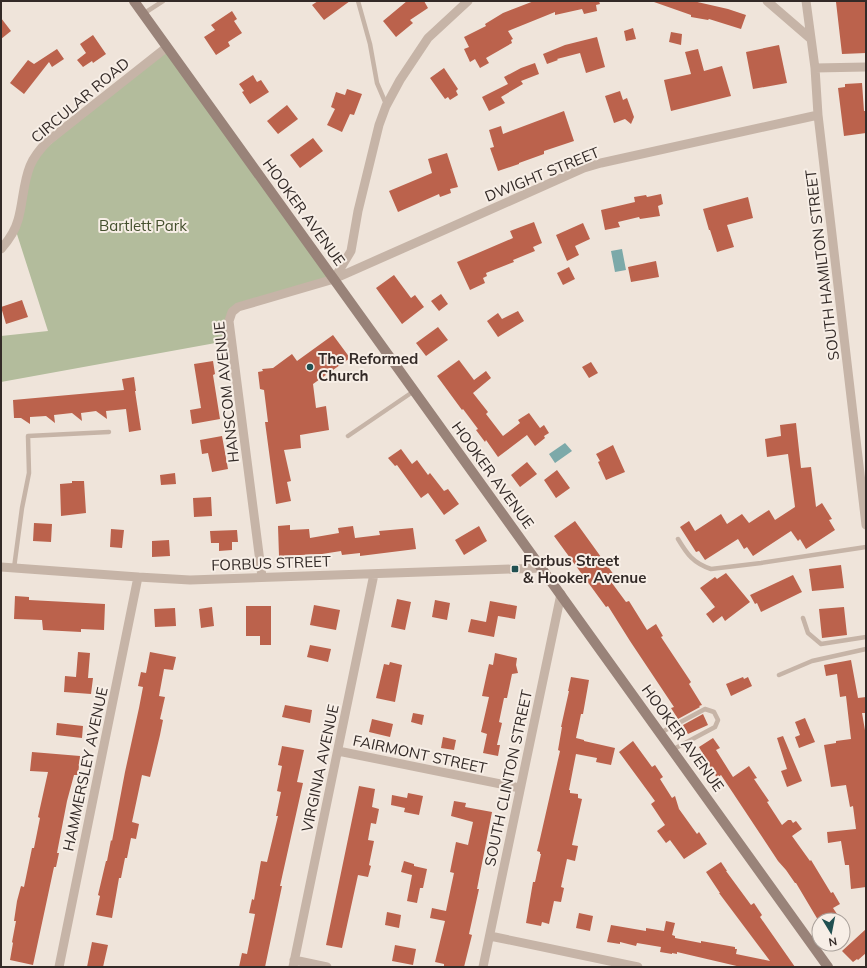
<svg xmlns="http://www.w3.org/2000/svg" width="867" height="968" font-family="Mulish,sans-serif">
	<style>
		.green { fill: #b3bc9c }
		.water { fill: #7ca9a9 }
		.building { fill: #bb624c }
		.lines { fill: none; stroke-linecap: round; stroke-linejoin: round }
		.lane { stroke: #c6b4a7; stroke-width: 4.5 }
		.street { stroke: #c6b4a7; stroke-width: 9 }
		.secondary { stroke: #998379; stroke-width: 10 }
		.poi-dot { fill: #215051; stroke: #f7eee6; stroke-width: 1.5 }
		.labels { text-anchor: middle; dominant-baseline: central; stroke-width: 4; stroke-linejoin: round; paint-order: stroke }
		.street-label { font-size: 15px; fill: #332a27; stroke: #f7eee6 }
		.park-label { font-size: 15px; fill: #444f2d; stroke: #f7eee6 }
		.poi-label { font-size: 15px; font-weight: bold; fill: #332a27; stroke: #f7eee6; text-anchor: start }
	</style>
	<rect width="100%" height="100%" fill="#efe4da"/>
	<path class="green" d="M167,47L334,279L232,312V340L1,382V336L48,331L15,228L34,158Z"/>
	<path class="water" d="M622,249L626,270L615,272L611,251Z
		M565,443L572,451L555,463L549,454Z"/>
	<path class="building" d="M318,1H350L324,20L312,5Z
		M407,1H424L428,8L410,20L413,23L396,37L383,21Z
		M534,1H599L600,4L596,5L597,11L584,14L582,9L555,15V12L508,31L513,39L511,40L512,43L486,58L489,63L480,68L475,59L470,62L464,49L469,47L464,37L486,26L485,24L503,13Z
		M654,1H693L728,9L746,15L741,29L709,19L708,20L691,17V15L654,2Z
		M842,1H866V53L842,54L836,2Z
		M232,11L237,19L234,21L242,33L228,42L230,46L216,55L204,37L215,30L211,25Z
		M1,18L11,31L1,39Z
		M633,28L636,39L626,41L624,31Z
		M671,32L682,34L681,45L669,42Z
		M93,35L106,54L93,63L92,61L83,67L77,60L86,53L80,44Z
		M597,37L605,67L586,73L580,53L557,59L558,60L547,64L543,54L565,45Z
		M779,45L787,83L753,89L746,52Z
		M57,49L64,59L52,67L49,62L24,94L10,83L28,60L34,64Z
		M698,49L704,71L722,66L731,96L671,111L664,80L691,74L685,52Z
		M535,63L539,74L521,81L523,84L501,97L505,103L489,111L482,97L508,84L504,77L521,68Z
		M444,68L458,89L456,91L458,95L450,100L448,97L445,99L430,78Z
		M253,75L257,82L261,80L269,92L250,104L242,92L244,91L239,84Z
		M862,83L864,111H866V133L844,136L838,88L845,87V84Z
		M347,89L362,94L354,115L350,114L342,132L327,125L335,109L331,107L336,92L345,95Z
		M620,91L623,100L627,98L634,117L631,124L625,119L614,123L605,96Z
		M287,105L298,119L278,134L267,121Z
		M564,111L574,141L544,151V154L519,163V164L498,171L490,148L494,147L489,130L501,126L503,134Z
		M313,138L323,151L300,168L290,155Z
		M447,153L458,187L450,189L451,193L440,197L439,194L398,212L389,191L432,173L428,159Z
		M661,194L663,204L658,206L660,216L640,219L639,217L618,222L620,227L605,230L601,210L635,202L634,197L646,195L647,197Z
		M748,197L753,218L727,225L734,247L717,252L710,230H709L703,209Z
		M534,222L542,243L533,247L535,251L513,260L514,262L486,273L487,276L483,278L485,283L470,290L457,262L513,238L510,231Z
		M583,223L590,239L575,246L579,255L567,261L556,235Z
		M656,261L659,277L631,282L628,267Z
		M569,267L575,279L563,285L557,273Z
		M394,275L411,298L415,295L424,307L402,324L376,288Z
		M441,294L448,304L439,311L431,301Z
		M22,300L28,317L6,324L1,307Z
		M518,311L524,321L498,337L487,321L498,313L502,319Z
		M438,327L448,340L426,356L416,343Z
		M333,335L350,358L313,384L316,408L326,406L329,430L300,435L301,448L284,450L291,481L287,482L291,501L276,504L265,422H268L264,390L260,389L258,372L263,371L262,369L273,368L292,354L297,361Z
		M459,360L474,380L486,371L491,378L473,393L488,412L486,414L503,436L520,423L518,420L529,413L540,428L544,425L549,433L544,436L545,438L535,446L527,435L498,457L486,440L485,442L476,430L478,429L463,409L462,410L437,376Z
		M213,361L215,374L213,375L220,419L192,424L190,410L201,408L194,364Z
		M591,362L598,373L589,378L582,367Z
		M134,377L136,391H135L141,430L129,432L126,409L106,411L107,419L96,411L81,413L82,421L72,413L54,415L55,423L46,416L30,417V424L21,418H14L13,400L124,390L122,379Z
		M796,423L801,468L811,467L816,507L822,503L832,519L829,520L835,530L806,549L800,539L798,541L791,531L753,556L747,547L744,549L738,539L705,560L699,551L696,552L680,527L689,521L695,531L721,514L727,524L742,514L749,523L769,510L775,520L795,507L788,454L767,457L765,439L781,436L780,425Z
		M222,436L228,469L212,472L208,453L202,454L200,440Z
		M613,445L625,472L606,480L598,462L600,461L596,454Z
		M401,449L412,464L417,460L428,475L430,473L444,491L448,489L459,504L444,515L428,493L421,498L397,465L395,466L388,458Z
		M527,462L537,474L520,487L511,475Z
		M557,470L570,488L556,498L544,480Z
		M175,473L176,484L161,485L160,475Z
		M72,481H84L86,513L61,516L60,484L72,483Z
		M211,497L212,516L194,517L193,498Z
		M575,521L614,575L609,579L626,602L629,601L647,630L656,624L663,636L661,637L691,682L689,684L702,705L699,706L700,707L678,719L671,708L674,707L630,641L608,606L606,607L554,536Z
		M34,523L52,524L51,542L33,541Z
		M290,525V530L309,529L310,538L339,533L338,528L353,526L355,538L380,535L379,531L413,528L416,549L360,556V553L342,555L341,551L322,554L279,556L278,526Z
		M479,526L487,541L464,555L455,540Z
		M111,529L124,530L122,548L110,547Z
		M237,530L238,542H232V550L219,551V543H211L210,531Z
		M169,540L170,556L152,557V541Z
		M841,565L844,588L812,591L809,569Z
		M726,573L750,602L725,621L722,616L713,623L706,614L715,607L700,588L715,577L717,579Z
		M793,575L802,592L761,612L757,603L755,604L750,595Z
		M15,596L29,597V600L105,604L104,630L81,629V632L43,630L42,620L14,619Z
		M397,599L411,602L405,630L391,627Z
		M435,600L450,603L447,620L432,617Z
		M490,601L517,606L515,619L498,616L494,637L468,632L471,619L486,622Z
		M314,605L340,610L336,630L310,625Z
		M246,606H271V645H260V636H246Z
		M212,607L214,626L201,628L199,609Z
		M844,607L847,635L822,638L819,609Z
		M175,608L176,626L155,627L154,609Z
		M310,645L331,649L328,662L307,657Z
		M78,652L90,653L88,678H93L91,694L64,692L65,676L76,677Z
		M150,652L176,657L173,670L164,669L159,696L165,697L160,719L163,720L160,735L150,777L142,775L132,822L139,824L136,839L131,838L127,858H125L121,878H119L112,918L96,915L100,896L98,895L106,861H107L111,840L112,841L125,772L139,708L143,687L138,686L141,672L146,673Z
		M495,653L517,658L516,665L518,673L512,674L507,698H504L499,722L502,723L497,745H500L498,756L483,753L487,734L481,732L489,697L482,696L489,664L493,665Z
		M851,660L858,698L866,697V713H862L866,736V887L851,889L849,865H845L841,841L828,843L827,832L856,829L853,806L850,807L846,785L831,787L824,745L836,743V741L851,739L846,696L840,697L837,674L826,676L824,665Z
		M390,662L402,665L395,702L376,698L384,664L389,665Z
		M571,677L589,680L583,714H581L576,738L584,740V741L615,748L611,765L596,762L597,758L576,754L569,790H570V793L578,794V798L582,799L572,845L578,846L575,861L567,859L561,887L564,888L561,902L554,901L549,924L542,922L541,926L526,923L533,882H535L541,854H540V852L537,851L540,839L560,751L558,750L562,727H561L569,691H568Z
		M743,677L744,679L748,677L752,686L731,696L726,684Z
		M285,705L312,710L310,723L282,717Z
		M413,713L424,715L422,725L411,722Z
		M703,714L708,725L688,734L683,725Z
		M805,718L815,742L799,748L795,737L800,735L795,722Z
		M372,719L393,724L390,737L369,732Z
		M57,723L83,726L82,738L56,735Z
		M783,736L802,781L787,787L781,771L787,769L777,738Z
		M443,737L456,740L454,750L441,748Z
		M713,738L720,748L716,750L733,777L749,766L757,778L754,779L769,801L767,802L782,825L788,820H791L793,823L796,821L802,829L792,836L810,861L811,860L831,893L833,892L840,904L833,908L841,920H818L796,883H795L786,870L778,861L733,793L721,775L717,778L699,747Z
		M633,741L652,767L655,765L663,777L660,779L672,798L675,796L679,809L697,834L699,832L707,844L684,859L670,840L666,843L657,831L665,825L651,804L655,801L619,752Z
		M282,746L304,750L297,782L303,783L280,886H282L265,967H239L242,953L247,954L255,914L249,913L252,899L254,900L261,861L267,862L278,816H276L281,792L277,791L282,766L278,765Z
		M32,752L80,756L78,775H74L67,801L57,853H59L56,867H54L33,965L10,960L13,943L12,942L16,921H14L17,901L21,886L24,887L32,848H34L40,818L38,817L48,772L30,771Z
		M359,786L375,789L372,807L379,809L376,824L371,823L368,840L374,841L369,865L371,866L368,877L358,875L342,948L326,945Z
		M408,793L423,796L419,815L404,812L405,808L391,805L392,795L407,798Z
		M454,801L466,803L465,807L492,812L477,889H479L469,934L472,935L464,967H444V964L435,962L445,921L430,918L432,908L446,911L454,873L450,872L456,842L468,845L473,822L451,816Z
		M404,861L414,864V866L427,869L423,888H420L417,903L407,901L412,875L401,872Z
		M721,862L727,871H726L751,905L754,903L762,915L760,917L795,967H741L677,952V954L672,953V954L660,952L661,947L637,943L636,946L620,942V944L607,942L611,925L646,931V928L664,931L666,921L675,923L672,935L675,936V938L701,943V941L735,947V949H737L736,954L770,961L719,893H720L706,872Z
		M387,912L401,915L399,928L385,925Z
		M579,913L593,916L590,931L576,928Z
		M866,929V953L858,960L857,959L853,962L842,951Z
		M92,942L108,945L103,967H87Z
		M395,945L416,949L413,965L392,961Z"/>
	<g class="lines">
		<path class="lane" d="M358,1L370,44L377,83L386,104
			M143,14L163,1
			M348,436L414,391
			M678,539C687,554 693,563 711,569L761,563L866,547
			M14,568L22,508L29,473L28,436L109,432
			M803,618L808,633L821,644L866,637
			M779,675L812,661L866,649
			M660,733L705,709L714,712L718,720L715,727L672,750"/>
		<path class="street" d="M767,1L811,39
			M806,1L815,68L818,115L866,525
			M815,68L866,67
			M1,249C8,241 15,231 18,220C23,203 23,183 30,166C34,156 41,148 48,141L167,47
			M334,279L351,251L358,211L379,125L386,106L400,80L428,38L468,1
			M1,567L138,577L190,580L542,568
			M262,577L229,321L232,312L238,307L334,279L584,168L601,163L818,115
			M338,751L520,788
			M490,936L638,967
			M294,960L327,967
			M59,967L138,577
			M293,967L374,574
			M483,967L561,594"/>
		<path class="secondary" d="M134,1L828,967"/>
	</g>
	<g class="poi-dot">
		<circle cx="310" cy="367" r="4"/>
		<rect x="511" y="565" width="8" height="8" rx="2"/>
	</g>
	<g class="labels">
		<g class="street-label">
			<text transform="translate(80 100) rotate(-40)">CIRCULAR ROAD</text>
			<text transform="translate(542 174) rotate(-22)">DWIGHT STREET</text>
			<text transform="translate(304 212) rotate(54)">HOOKER AVENUE</text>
			<text transform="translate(822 265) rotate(-97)">SOUTH HAMILTON STREET</text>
			<text transform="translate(226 392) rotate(-96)">HANSCOM AVENUE</text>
			<text transform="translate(493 475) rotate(54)">HOOKER AVENUE</text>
			<text transform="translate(271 563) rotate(-2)">FORBUS STREET</text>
			<text transform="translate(683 738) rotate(54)">HOOKER AVENUE</text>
			<text transform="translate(420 754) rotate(12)">FAIRMONT STREET</text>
			<text transform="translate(320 768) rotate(-78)">VIRGINIA AVENUE</text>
			<text transform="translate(85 769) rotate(-78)">HAMMERSLEY AVENUE</text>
			<text transform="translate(508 778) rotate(-78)">SOUTH CLINTON STREET</text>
		</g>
		<g class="park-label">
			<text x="143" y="225">Bartlett Park</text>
		</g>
		<g class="poi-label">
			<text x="318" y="358">The Reformed<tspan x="318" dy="17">Church</tspan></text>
			<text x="523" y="560">Forbus Street<tspan x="523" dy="17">&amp; Hooker Avenue</tspan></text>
		</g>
	</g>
	<rect width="867" height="968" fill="none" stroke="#332a27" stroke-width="4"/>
	<g transform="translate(831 932) rotate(170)"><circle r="19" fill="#f7eee6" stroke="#a9a09a"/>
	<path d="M0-3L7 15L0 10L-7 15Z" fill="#215051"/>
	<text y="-6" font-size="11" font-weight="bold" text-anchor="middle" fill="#332a27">N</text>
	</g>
</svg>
